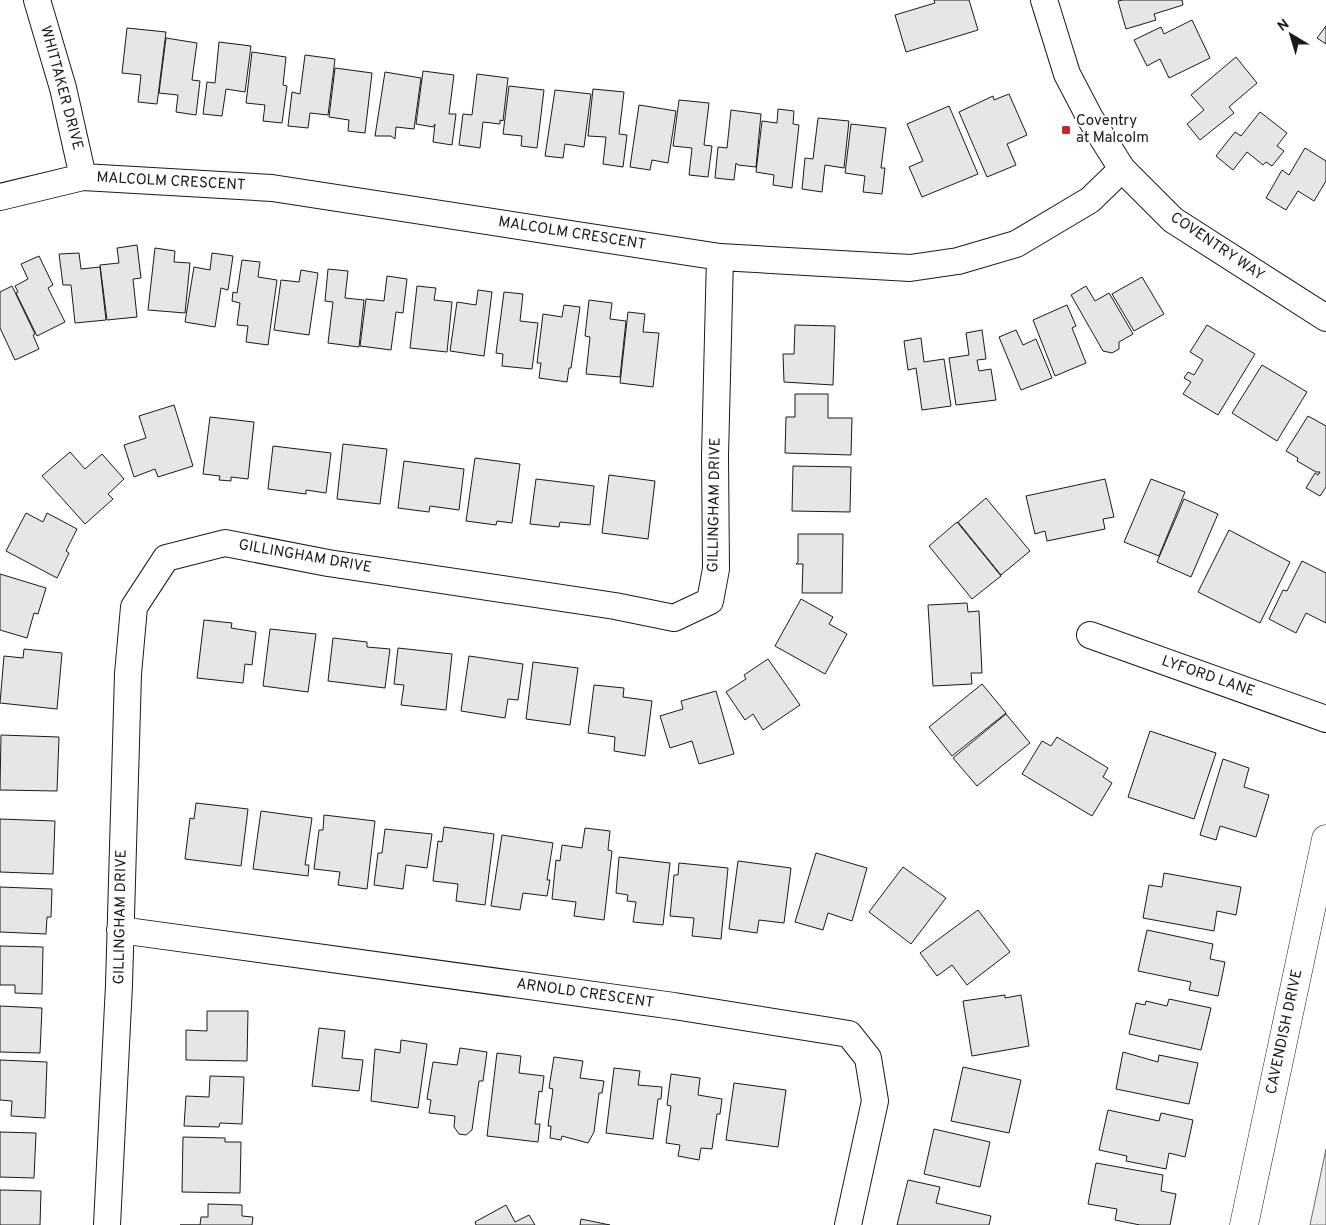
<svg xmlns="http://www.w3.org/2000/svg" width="1326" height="1225" font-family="Overpass,sans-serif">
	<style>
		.built { fill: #ededed; stroke: #6a6a6a }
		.building { fill: #e6e6e6; stroke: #1a1a1a }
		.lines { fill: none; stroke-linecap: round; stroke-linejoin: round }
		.minor-casing { stroke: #1a1a1a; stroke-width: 28 }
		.tertiary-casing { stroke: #1a1a1a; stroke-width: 29 }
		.minor { stroke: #fff; stroke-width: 26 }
		.tertiary { stroke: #fff; stroke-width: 28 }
		.poi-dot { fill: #c62828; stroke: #fff; stroke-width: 2 }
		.labels { text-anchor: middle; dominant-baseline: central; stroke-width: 4; stroke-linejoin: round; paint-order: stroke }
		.street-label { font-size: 15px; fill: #1a1a1a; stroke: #fff }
		.poi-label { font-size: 15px; fill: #1a1a1a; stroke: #fff; text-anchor: start }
	</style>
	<rect width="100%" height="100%" fill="#fff"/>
	<path class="built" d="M1326,1149V1225H1310Z"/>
	<path class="building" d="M934,0H969L978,30L906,52L895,15L935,3Z
		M1123,0H1182L1183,5L1154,14L1156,20L1126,29L1118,1Z
		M1192,20L1210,58L1169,78L1160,59L1147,66L1134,40L1161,27L1164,34Z
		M1326,26V44L1317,38Z
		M127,28L166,32L157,104L138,102L141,75L122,73Z
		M166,38L197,43L192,80L200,81L196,115L176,112L178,95L159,93Z
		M219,42L251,46L245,92L226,89L222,116L203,114L207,82L215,83Z
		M252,52L286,57L283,85L287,86L282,123L263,121L265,105L246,103Z
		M305,55L335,59L328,115L310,113L308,128L288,126L292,92L300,94Z
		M1236,57L1257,83L1229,107L1234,113L1200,140L1187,124L1204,110L1191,95Z
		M335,68L372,73L365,133L348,131L349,120L329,117Z
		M423,71L454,75L449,114H456L452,145L433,142L435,124L433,127L416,124Z
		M385,72L421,78L414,129L396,127L395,139L391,136H375Z
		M477,74L508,78L503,121L500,120V124L483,122L480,148L459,145L463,114L472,115Z
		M509,86L544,90L537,148L521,146L522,136L503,134Z
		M593,89L624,92L619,134L627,135L623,167L603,164L606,137L588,136Z
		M555,90L591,94L584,147L565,144L563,158L545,156Z
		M1009,94L1027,135L1007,144L1016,165L987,177L959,112L993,96L994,100Z
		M679,100L709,103L704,145L712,146L708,177L689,175L692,148L673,146Z
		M639,105L676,111L668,163L652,160L650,170L630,167Z
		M949,106L978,174L922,197L909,167L923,161L907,124Z
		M778,109L794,111L793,124L799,125L792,188L773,185L774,175L756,172L762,121L777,123Z
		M731,110L761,114L756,167L738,165L736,163L734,180L715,178L718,147L727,148Z
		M1260,112L1287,133L1277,146L1284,151L1272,166L1266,162L1263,165L1247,152L1233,170L1216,156L1235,132L1241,136Z
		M818,118L849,121L844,168L825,165L822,192L802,189L805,158L813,159Z
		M851,124L886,128L881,168H885L882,194L863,192L865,176L845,173Z
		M1305,148L1326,161V181L1314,201L1298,191L1286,210L1266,198L1282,170L1289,175Z
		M137,245L141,278L133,279L137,317L107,320L100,265L119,263L117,248Z
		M155,248L175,251L174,262L190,263L185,313L148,310Z
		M79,253L81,269L100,267L106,320L75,323L71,285H63L59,254Z
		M212,253L233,256L228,290L221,288L215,327L185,322L194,267L210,270Z
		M39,256L53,285L48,288L65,322L37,336L16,293L18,292L15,286L28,279L21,264Z
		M242,260L260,262L258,277L277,280L268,345L246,342L248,326L237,325L240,303L232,301L233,292L237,293Z
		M328,269L348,271L345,298L364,300L359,347L328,343L333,302L325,301Z
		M301,270L318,273L309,335L274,330L281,280L299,282Z
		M387,276L407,279L403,313L396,312L391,350L360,346L366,299L384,301Z
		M1142,277L1164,314L1134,331L1112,294Z
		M12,286L35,334L33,335L39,349L15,360L0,328V292Z
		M417,286L436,288L434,300L452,302L447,352L410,348Z
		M1086,286L1095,301L1109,293L1133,334L1119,342V349L1112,353L1103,351L1071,295Z
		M478,290L492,292L484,356L450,351L457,302L476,305Z
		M504,292L523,294L520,321L538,323L532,369L502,366L503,354L496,353Z
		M589,300L612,303L610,319L626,321L620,377L586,374L590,337L585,336Z
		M564,305L580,307L571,368H569L567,382L539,378L541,363H537L543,314L562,317Z
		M1067,305L1076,326L1072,328L1086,363L1055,376L1033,320Z
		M628,312L645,314L643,332L659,333L653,387L620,383Z
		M795,325L835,326L833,385L784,382L783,354H794Z
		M1207,325L1255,354L1218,415L1183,394L1191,382L1184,378L1188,372L1194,375L1203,360L1190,352Z
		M982,330L986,359L977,360L979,371L991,369L996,400L956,405L949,358L969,355L966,333Z
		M1016,330L1023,345L1036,339L1052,378L1021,390L999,337Z
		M921,338L924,362L944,359L951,406L922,410L916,368L908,370L904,341Z
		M1262,365L1307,392L1277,441L1232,413Z
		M795,394H828V418H852L851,455L785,453L786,417H795Z
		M174,405L193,466L158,477L155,469L134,477L124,445L146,438L139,416Z
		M1308,416L1326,426V487L1320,496L1306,488L1315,473L1318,475L1320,472H1316L1297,461L1298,458L1286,451Z
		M210,417L254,422L248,479L231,477V481L219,480L220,476L203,474Z
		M343,444L387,449L380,504L337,499Z
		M273,446L331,453L326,493L306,490V494L268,489Z
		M70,452L85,469L102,454L124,479L108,494L113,499L85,524L42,476Z
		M475,458L520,464L512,523L497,521L496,525L466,521Z
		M404,461L464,469L459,510L430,506L429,512L398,508Z
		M793,466L851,467L850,512L792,511Z
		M609,475L655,481L648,539L602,533Z
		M536,479L594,486L590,525L560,522L559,527L530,524Z
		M1105,479L1114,517L1103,519L1105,529L1047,541L1045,531L1035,534L1026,496Z
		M1151,479L1185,492L1159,556L1124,542Z
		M986,498L1030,551L1001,575L958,522Z
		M1184,499L1218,514L1191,577L1157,562Z
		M26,513L43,522L47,513L77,529L66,551L69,553L57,578L6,551Z
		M957,522L1001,576L972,599L929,546Z
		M1229,530L1290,562L1260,623L1198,592Z
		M798,534H843L842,593H802L803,564H796L798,562Z
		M1302,561L1326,573V623L1306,613L1296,633L1269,619L1283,590L1287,591Z
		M0,574L46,588L38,614L34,613L27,638L0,630Z
		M801,599L833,617L829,624L847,634L825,674L775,646Z
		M967,603L968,612L979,611L982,673H971L972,684L933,686L928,605Z
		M204,620L232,623L231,628L256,632L252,665L245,664L243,683L197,678Z
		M270,629L316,634L308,692L263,686Z
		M333,638L367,642V647L390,649L385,688L328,681Z
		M398,648L452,654L446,710L401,705L404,685L394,684Z
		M24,649L62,653L57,709L0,703L4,656L23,658Z
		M469,656L523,664L518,700L508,699L505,718L461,711Z
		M768,659L800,705L763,730L753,714L745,720L726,692L746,679L744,675Z
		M533,662L578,668L570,725L526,719Z
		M982,684L1006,713L952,756L929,727Z
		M594,685L624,688L623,697L652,701L645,756L614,751L615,737L588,733Z
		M716,691L734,754L699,764L692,741L670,748L660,716L683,709L681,701Z
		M1006,714L1030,743L977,786L953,758Z
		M1150,731L1216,753L1194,819L1128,797Z
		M1,735L59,737L57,791L0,790Z
		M1057,737L1108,768L1103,777L1112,783L1092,816L1022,774L1042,741L1051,746Z
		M1223,759L1249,768L1244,787L1269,795L1256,837L1220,826L1216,840L1200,835Z
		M196,803L248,809L241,866L185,859L190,818L194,819Z
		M261,811L312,818L305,865H309L308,876L253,869Z
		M324,815L375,821L367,889L338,885L340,872L314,869L319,830H323Z
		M0,819L55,821L53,874L0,872Z
		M444,827L494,834L485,905L456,901L458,884L433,881L438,841L442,842Z
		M585,828L610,831L608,850L612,851L604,920L574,916L576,902L552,899L556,860L560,861L562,845L582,848Z
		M385,829L432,834L427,868L406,865L403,889L374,885L378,853H382Z
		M502,835L553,843L547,880H550L547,896L523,893L520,910L491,906Z
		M816,853L867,868L852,921L828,913L823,930L795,922Z
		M619,857L670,863L663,925L633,922L636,902L627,901L628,895L616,893Z
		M738,861L791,868L784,923L759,920L757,933L729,929Z
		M679,863L728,868L721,939L692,936L694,918L670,916L674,875H678Z
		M903,867L946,898L911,944L869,912Z
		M1164,873L1241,887L1236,915L1217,911L1214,931L1143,918L1149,885L1162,887Z
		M0,887L52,889L51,917H47L46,934L0,932Z
		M978,910L1010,952L967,985L952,965L937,976L920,953Z
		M1147,930L1213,944L1210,959L1225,962L1218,996L1189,990L1191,982L1138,971Z
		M0,946L43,947L42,994L15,993V985H0Z
		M1005,995V998L1021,995L1029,1046L972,1056L963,1001Z
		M1169,999L1211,1008L1201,1050L1129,1034L1136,1003L1145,1005L1146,1001L1167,1006Z
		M0,1006L42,1008L40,1053L0,1052Z
		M207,1011H248L247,1061L186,1060V1030L207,1031Z
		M319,1028L345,1031L342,1058L363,1060L359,1091L312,1086Z
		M401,1040L427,1044L418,1108L371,1101L375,1049L400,1053Z
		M460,1048L487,1052L483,1081H479L472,1130L466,1135L459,1134L454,1127L455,1116L429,1113L431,1100L427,1099L433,1062L457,1065Z
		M1123,1052L1158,1062L1159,1055L1198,1063L1189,1104L1116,1089Z
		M497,1053L521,1056L519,1073L544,1076L542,1092L539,1091L535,1124H540L538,1142L487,1136Z
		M554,1057L583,1061L580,1078L604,1081L602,1093H599L594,1132L588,1143L562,1136L561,1140L550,1138L551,1126H548L553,1089L549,1088Z
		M0,1060L47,1062L45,1118L11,1116L12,1101L0,1100Z
		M963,1067L1021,1080L1009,1133L951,1121Z
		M614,1068L640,1071L638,1085L662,1087L661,1099H658L653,1139L606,1133Z
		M671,1074L700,1078L698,1095L722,1099L720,1114H717L712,1149L701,1148L699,1160L678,1156L680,1145L666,1143L671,1106L667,1105Z
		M210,1076L244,1077L242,1124L220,1123L219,1127L184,1126L186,1096L209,1097Z
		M734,1083L786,1090L778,1147L726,1140Z
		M1108,1110L1159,1121L1161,1113L1193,1120L1185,1157L1169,1153L1166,1169L1126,1161L1127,1156L1099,1150Z
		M934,1129L990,1142L980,1187L924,1174Z
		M0,1132L36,1133L34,1178L0,1177Z
		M183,1137L225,1138V1142H241L240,1193L182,1192Z
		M1096,1163L1163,1175L1161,1191L1176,1194L1170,1225H1140L1115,1220L1117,1209L1088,1204Z
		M908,1180L940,1187L936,1203L991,1216L989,1225H897Z
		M0,1190L41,1191L40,1225H0Z
		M208,1204L242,1205V1216L253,1217L252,1225H180H200L201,1217H208Z
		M506,1205L515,1222L529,1215L535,1225H476L475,1222Z
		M581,1219L610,1225H580Z"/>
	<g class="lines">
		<defs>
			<path id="minor" d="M37,0L63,88L83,177
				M1044,0L1067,74L1090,118L1122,169L1173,220L1326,318
				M0,197L83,177L272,188L720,257L910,268L958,261L1016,244L1090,200L1122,169
				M1090,635L1326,719
				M120,930L674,1006L849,1034L868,1058L875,1101L848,1225
				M107,1225L119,985L128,674L134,607L166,558L225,543L328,563L615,606L674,618L710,601L716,569L715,456L720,257"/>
			<path id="tertiary" d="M1244,1225L1326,839"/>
		</defs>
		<use href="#minor" class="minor-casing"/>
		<use href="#tertiary" class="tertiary-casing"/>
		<use href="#minor" class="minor"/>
		<use href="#tertiary" class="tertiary"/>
	</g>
	<rect class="poi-dot" x="1061" y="125" width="10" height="10" rx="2.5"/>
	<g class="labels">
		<g class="street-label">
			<text transform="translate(61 88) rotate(75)">WHITTAKER DRIVE</text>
			<text transform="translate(171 182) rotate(3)">MALCOLM CRESCENT</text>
			<text transform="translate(572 234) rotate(9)">MALCOLM CRESCENT</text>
			<text transform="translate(1217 247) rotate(34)">COVENTRY WAY</text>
			<text transform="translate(715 505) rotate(-89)">GILLINGHAM DRIVE</text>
			<text transform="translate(305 557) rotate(10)">GILLINGHAM DRIVE</text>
			<text transform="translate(1208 677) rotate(19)">LYFORD LANE</text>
			<text transform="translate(121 917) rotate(-89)">GILLINGHAM DRIVE</text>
			<text transform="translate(585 994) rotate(8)">ARNOLD CRESCENT</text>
			<text transform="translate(1285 1032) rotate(-78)">CAVENDISH DRIVE</text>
		</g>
		<g class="poi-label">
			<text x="1076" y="121">Coventry<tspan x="1076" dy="17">at Malcolm</tspan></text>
		</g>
	</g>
	<g transform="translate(1291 35) rotate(322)" stroke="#ffffff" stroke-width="4" paint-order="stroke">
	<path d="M0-4L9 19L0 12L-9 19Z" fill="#1a1a1a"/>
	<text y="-8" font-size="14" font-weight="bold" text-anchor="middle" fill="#1a1a1a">N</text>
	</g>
</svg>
